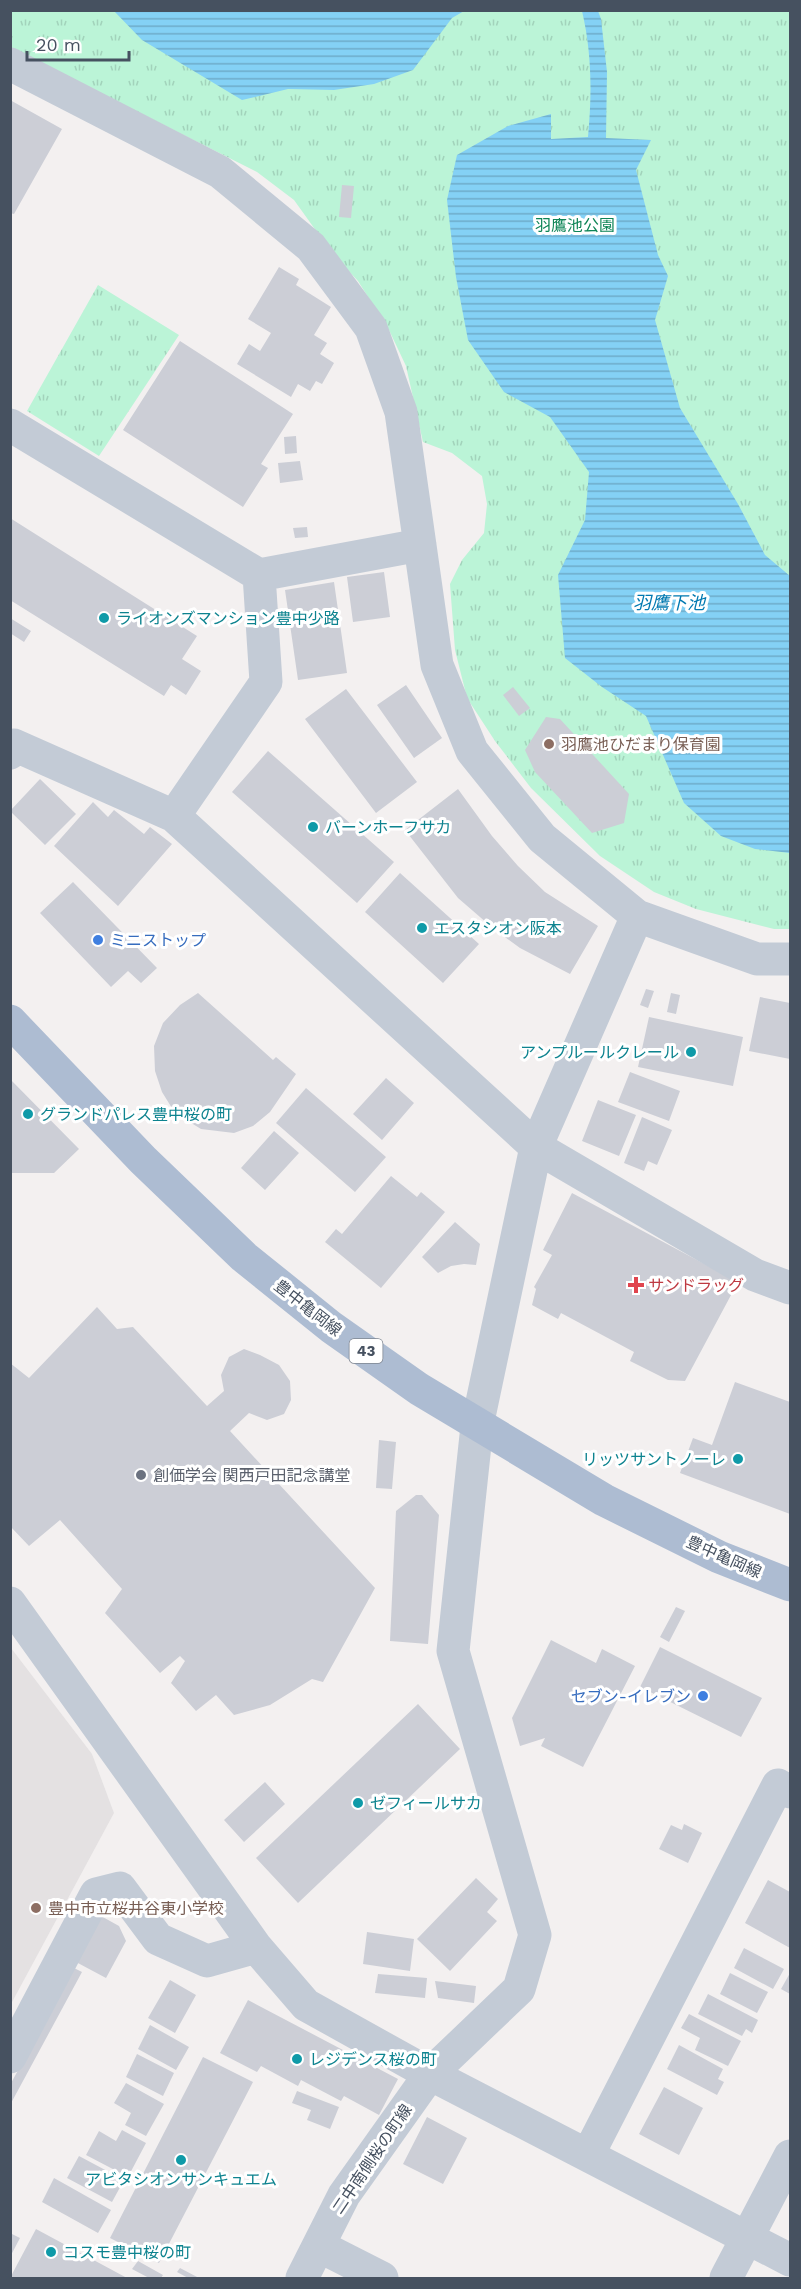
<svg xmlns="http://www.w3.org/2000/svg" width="801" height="2289" font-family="'Work Sans','Noto Sans JP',sans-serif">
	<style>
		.education { fill: #e4e1e2 }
		.park { fill: url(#park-tufts) }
		.water { fill: url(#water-rules) }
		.building { fill: #ccced6 }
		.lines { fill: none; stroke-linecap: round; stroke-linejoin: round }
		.minor { stroke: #c3cbd6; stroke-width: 33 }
		.major { stroke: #adbcd2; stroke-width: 33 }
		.culture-dot { fill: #0f9aa8; stroke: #fff; stroke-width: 2 }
		.education-dot { fill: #8d6e63; stroke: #fff; stroke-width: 2 }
		.shop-dot { fill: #3f7fe0; stroke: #fff; stroke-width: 2 }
		.health-dot { fill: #e0444e; stroke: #fff; stroke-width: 2 }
		.worship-dot { fill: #6b7280; stroke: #fff; stroke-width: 2 }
		.labels { text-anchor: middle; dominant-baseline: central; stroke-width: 6; stroke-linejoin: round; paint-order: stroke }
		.shield { fill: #fff; stroke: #7e8590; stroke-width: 1.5 }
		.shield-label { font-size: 15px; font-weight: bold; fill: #465160 }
		.park-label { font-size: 16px; fill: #0e8456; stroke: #fff }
		.culture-label { font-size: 16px; fill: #0d838f; stroke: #fff; text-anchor: start }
		.education-label { font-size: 16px; fill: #785e54; stroke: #fff; text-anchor: start }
		.shop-label { font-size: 16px; fill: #366cbe; stroke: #fff; text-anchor: start }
		.health-label { font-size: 16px; fill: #be3a42; stroke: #fff; text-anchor: start }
		.street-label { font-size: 16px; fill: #465160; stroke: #fff }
		.worship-label { font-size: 16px; fill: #5b616d; stroke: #fff; text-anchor: start }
		.water-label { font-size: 18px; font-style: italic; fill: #0179b1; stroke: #fff }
	</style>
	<defs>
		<pattern id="park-tufts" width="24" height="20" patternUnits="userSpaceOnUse" patternTransform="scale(1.5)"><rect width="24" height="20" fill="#bbf4d7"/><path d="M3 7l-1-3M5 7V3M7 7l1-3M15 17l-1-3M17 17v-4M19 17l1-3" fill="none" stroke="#a2d3bb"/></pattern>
		<pattern id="water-rules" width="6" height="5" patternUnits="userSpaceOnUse" patternTransform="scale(1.5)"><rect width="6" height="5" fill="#84d1f5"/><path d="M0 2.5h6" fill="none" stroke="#6eacca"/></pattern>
	</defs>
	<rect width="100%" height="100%" fill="#f3f0f0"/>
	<path class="education" d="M11,1648L92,1754L114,1813L11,2004Z"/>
	<path class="park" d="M11,10L790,11V929H774L696,909L654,892L600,856L531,788L495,741L467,698L455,650L450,584L462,560L484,533L487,504L482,476L452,453L423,442L406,366L389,330L358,281L332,253L294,200L257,172L11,48Z
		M98,285L179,335L99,456L27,411Z"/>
	<path class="water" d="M114,11H464L452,18L413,70L374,84L334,90L288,89L242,100L142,40Z
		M582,11H598L601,19L607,72L606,138L651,140L636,170L658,255L668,276L655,320L680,408L738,504L765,555L790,576V853L755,849L721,836L684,803L646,716L602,687L565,658L558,575L585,520L589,472L550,417L504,392L468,340L456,277L447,200L457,155L508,126L551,114V139L588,137C592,94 592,53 582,11Z"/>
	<path class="building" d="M10,100L62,129L14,214L10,213Z
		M342,185L354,186L351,218L339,217Z
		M279,267L299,279L296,285L331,307L314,335L327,343L320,354L334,363L322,384L316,381L310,391L298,384L291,397L237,364L249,344L260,351L271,333L248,319Z
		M180,341L293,414L261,464L268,468L243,507L123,430Z
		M296,436L297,453L285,454L284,437Z
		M300,461L303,480L280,483L278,463Z
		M10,518L197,636L182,659L201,671L186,695L171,685L164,696L10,600Z
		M307,527L308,537L295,538L293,528Z
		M384,572L390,617L353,622L347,577Z
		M334,582L347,673L298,680L285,590Z
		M10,618L31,631L24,642L10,633Z
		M406,685L442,738L414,758L377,705Z
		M513,687L530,708L519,716L503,695Z
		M346,689L417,782L376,813L305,719Z
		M546,717L560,719L629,794L624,823L592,833L535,772L525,750Z
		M268,751L394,862L357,903L232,792Z
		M40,779L76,814L45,845L10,811Z
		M458,789L492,836L518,866L545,892L598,926L570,974L520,948L495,930L458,898L405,830Z
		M93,802L108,817L114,810L144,834L150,827L172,844L118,906L54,846Z
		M400,873L479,944L443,983L365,912Z
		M73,882L157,968L141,983L128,971L111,987L40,913Z
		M646,989L654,991L648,1008L640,1005Z
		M198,993L273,1060L276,1057L296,1074L270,1112L253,1126L234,1133L201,1129L175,1113L162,1092L155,1071L154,1046L163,1023L180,1005Z
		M671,993L680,995L676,1014L667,1012Z
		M760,997L790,1003V1059L749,1051Z
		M649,1017L743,1037L733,1086L638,1067Z
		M630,1072L680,1091L669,1121L618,1102Z
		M386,1078L414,1103L382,1140L353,1114Z
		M10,1079L79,1149L54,1173H10Z
		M306,1088L386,1157L355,1192L276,1123Z
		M598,1100L636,1115L619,1156L582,1141Z
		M642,1117L672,1130L657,1165L648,1161L644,1171L624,1163Z
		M274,1131L299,1153L265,1190L241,1168Z
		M391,1176L417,1197L421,1192L445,1212L381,1288L325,1242L336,1229L342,1234Z
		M572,1193L738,1282L685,1381L668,1380L630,1361L634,1352L561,1313L558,1319L532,1305L536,1289L534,1287L552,1255L543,1250Z
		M455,1222L480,1244L476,1265L464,1264L451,1266L438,1273L422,1257Z
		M97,1307L117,1329L133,1327L207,1406L224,1391L221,1375L229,1357L244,1349L260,1355L279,1365L290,1381L291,1400L284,1414L267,1420L249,1413L230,1431L375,1588L323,1682L312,1679L270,1705L234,1715L216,1695L196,1711L171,1683L185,1661L180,1656L160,1673L105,1613L122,1589L60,1520L29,1546L10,1526V1363L29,1378Z
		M735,1382L790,1402V1514L680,1473L693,1438L712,1445Z
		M379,1440L396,1442L392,1489L376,1488Z
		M416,1495H422L439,1515L428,1644L390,1641L396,1511Z
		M676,1607L685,1611L669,1642L660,1637Z
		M551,1640L596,1663L602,1649L635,1666L583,1767L541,1746L545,1738L520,1746L512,1718Z
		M660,1647L762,1698L741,1737L640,1687Z
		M418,1704L460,1749L298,1903L256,1858Z
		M265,1782L285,1804L244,1842L224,1820Z
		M684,1824L702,1833L688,1863L659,1849L671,1825L682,1830Z
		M476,1878L498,1899L487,1912L497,1921L450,1971L417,1939Z
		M768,1880L790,1892V1948L745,1923Z
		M101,1916L119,1926L126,1941L106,1978L76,1962Z
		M367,1932L414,1939L410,1971L363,1964Z
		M744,1948L784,1969L773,1989L734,1968Z
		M74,1968L82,1972L10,2105V2085Z
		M730,1973L768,1992L757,2013L720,1994Z
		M790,1973V1994L781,1989Z
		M378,1974L427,1978L425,1998L375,1993Z
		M170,1980L196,1995L175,2033L148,2018Z
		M435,1981L476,1986L474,2003L438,1998Z
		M708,1994L758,2020L752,2033L746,2029L742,2036L698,2014Z
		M248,2000L398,2079L379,2115L344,2096L341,2101L301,2080L298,2086L261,2066L257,2072L220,2053Z
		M689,2014L741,2041L728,2066L695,2050L700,2038L681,2028Z
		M150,2025L189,2047L176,2070L138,2049Z
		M679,2045L723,2069L718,2079L724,2082L717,2095L667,2069Z
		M137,2054L174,2073L163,2096L126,2077Z
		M203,2057L253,2082L159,2263L110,2238Z
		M126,2083L164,2104L146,2136L125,2125L131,2113L114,2103Z
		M664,2087L703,2108L679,2155L639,2134Z
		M297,2091L339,2107L330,2129L307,2120L311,2110L292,2103Z
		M427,2117L467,2138L443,2184L403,2164Z
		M122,2130L146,2143L128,2177L86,2155L99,2131L116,2141Z
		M79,2156L124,2180L112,2202L67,2178Z
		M54,2178L111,2210L98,2233L42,2202Z
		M36,2229L127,2278H10Z
		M10,2233L20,2238L10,2257Z
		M138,2261L163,2275L161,2278H149L132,2269Z
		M180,2268L199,2278H188L177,2272Z"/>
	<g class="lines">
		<path class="minor" d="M10,64L220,172L311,247L371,328L401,412L437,665L472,751L542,838L637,916
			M10,425L259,575L420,545
			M10,753L14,745L174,816L536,1147L755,1275L790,1288
			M174,816L266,682L259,575
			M10,1603L256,1947L306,2005L430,2074L790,2260
			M10,2057L96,1894L120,1888L158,1939L207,1961L256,1947
			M588,2155L778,1785L790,1792
			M319,2246L382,2278
			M302,2278L344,2195L430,2074L519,1989L535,1935L453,1651L477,1426L536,1147L637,916L757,959H790
			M726,2278L790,2156"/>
		<path class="major" d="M10,1021L143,1160L244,1257L331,1327L419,1389L604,1500L719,1557L790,1585"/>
	</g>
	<g class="culture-dot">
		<circle cx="104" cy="618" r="6"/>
		<circle cx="313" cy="827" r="6"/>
		<circle cx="422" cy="928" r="6"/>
		<circle cx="691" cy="1052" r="6"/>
		<circle cx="28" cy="1114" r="6"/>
		<circle cx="738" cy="1459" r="6"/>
		<circle cx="358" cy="1803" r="6"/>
		<circle cx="297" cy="2059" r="6"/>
		<circle cx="181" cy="2160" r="6"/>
		<circle cx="51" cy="2252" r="6"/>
	</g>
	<g class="education-dot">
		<circle cx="549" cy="744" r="6"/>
		<circle cx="36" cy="1908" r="6"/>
	</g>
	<g class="shop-dot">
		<circle cx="98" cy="940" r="6"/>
		<circle cx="703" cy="1696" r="6"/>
	</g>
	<path class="health-dot" d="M633 1276h6v6h6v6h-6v6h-6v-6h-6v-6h6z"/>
	<circle class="worship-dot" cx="141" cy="1475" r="6"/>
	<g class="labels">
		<rect class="shield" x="349.5" y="1339" width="33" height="24" rx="4.5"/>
		<g class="shield-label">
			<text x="366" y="1351">43</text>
		</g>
		<g class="park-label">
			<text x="575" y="225">羽鷹池公園</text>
		</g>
		<g class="culture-label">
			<text x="116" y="618">ライオンズマンション豊中少路</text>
			<text x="325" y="827">バーンホーフサカ</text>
			<text x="434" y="928">エスタシオン阪本</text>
			<text x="679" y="1052" text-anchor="end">アンプルールクレール</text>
			<text x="40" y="1114">グランドパレス豊中桜の町</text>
			<text x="726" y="1459" text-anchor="end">リッツサントノーレ</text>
			<text x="370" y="1803">ゼフィールサカ</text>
			<text x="309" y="2059">レジデンス桜の町</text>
			<text x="181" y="2179" text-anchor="middle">アビタシオンサンキュエム</text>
			<text x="63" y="2252">コスモ豊中桜の町</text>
		</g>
		<g class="education-label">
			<text x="561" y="744">羽鷹池ひだまり保育園</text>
			<text x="48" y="1908">豊中市立桜井谷東小学校</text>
		</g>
		<g class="shop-label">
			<text x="110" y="940">ミニストップ</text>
			<text x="691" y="1696" text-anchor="end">セブン-イレブン</text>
		</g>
		<g class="health-label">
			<text x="648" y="1285">サンドラッグ</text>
		</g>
		<g class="street-label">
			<text transform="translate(308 1308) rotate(38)">豊中亀岡線</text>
			<text transform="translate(724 1557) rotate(24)">豊中亀岡線</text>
			<text transform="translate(372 2159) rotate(-56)">二中南側桜の町線</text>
		</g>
		<g class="worship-label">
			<text x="153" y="1475">創価学会 関西戸田記念講堂</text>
		</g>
		<g class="water-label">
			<text x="669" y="602">羽鷹下池</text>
		</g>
	</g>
	<rect width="801" height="2289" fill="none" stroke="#465160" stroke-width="24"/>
	<path d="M27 51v9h102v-9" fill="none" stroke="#465160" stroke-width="3"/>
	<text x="36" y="51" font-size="18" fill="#465160" stroke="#ffffff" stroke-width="4.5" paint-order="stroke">20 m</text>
</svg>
